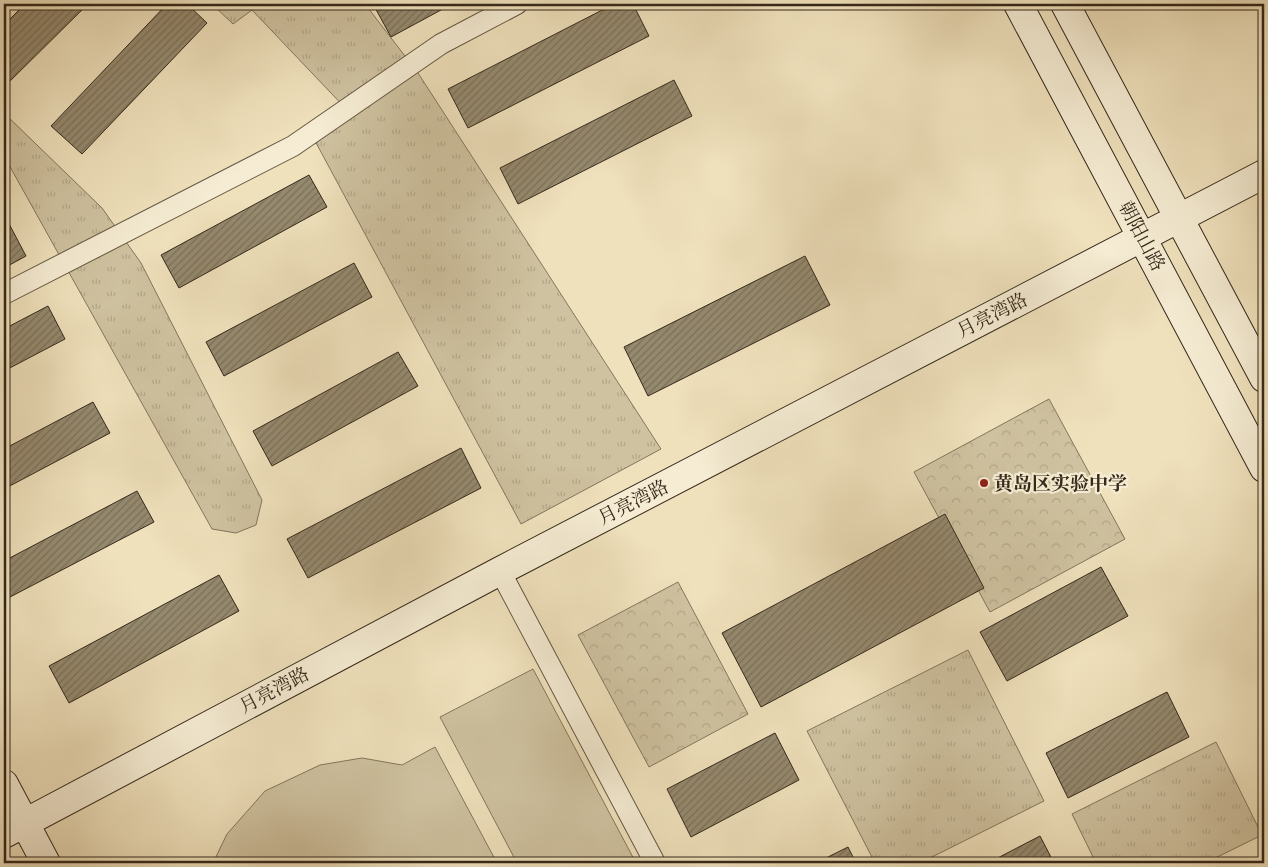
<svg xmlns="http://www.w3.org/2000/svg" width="1268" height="867" font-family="'EB Garamond','Noto Serif SC',serif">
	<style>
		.green { fill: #cfc2a0; stroke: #82765d }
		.forest { fill: url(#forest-crowns); stroke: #82765d }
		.park { fill: url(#park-tufts); stroke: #82765d }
		.building { fill: url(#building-hatch); stroke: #34291a }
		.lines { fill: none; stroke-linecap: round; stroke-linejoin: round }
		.street-casing { stroke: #635742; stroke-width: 22 }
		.secondary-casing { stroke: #34291a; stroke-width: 30 }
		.street { stroke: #f5ecd3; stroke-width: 20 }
		.secondary { stroke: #f5ecd3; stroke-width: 28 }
		.poi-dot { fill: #8f2418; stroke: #f5ecd3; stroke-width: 2 }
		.labels { text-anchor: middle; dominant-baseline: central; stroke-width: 4.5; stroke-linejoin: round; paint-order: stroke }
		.street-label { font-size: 19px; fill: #34291a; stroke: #f5ecd3 }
		.poi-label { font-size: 19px; font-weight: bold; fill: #34291a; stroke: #f5ecd3; text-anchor: start }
	</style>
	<defs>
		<pattern id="forest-crowns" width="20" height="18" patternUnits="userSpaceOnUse" patternTransform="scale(1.25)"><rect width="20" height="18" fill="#cfc2a0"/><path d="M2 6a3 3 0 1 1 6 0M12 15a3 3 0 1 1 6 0" fill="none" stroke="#b2a789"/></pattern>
		<pattern id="park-tufts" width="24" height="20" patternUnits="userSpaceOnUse" patternTransform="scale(1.25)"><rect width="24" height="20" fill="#cfc2a0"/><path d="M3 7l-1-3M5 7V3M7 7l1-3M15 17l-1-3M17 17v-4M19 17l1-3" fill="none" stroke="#b2a789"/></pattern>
		<pattern id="building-hatch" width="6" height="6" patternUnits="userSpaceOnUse" patternTransform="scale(1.25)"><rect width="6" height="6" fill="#95896e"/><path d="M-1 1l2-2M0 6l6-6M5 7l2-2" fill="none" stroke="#7a705a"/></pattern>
	</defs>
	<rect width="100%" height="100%" fill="#efe1bc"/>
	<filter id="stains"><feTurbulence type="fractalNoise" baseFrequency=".004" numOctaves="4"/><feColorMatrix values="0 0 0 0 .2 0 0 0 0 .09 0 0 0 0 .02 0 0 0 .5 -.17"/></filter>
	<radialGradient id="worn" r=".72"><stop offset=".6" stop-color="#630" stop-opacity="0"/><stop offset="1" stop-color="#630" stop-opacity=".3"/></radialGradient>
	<path class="green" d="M533,669L636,863H517L440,717Z
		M435,747L497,863H213L227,834L265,791L320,765L362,758L402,765Z"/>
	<path class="forest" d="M1049,399L1125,539L990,612L914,472Z
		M678,582L748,714L649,767L578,635Z"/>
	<path class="park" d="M212,4H365L418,73L661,449L521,524L314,139L350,113L252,10L233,24Z
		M4,113L102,208L141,263L262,500L256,525L236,533L212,529L4,156Z
		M968,650L1044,801L920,863H875L807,731Z
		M1216,742L1262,835L1205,863H1096L1072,814Z"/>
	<path class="building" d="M25,4H88L7,84L4,81V25Z
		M167,4H187L207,23L82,154L51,126Z
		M373,4H452L391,37Z
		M614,4H633L649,36L468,128L448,89Z
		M674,80L692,116L518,204L500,168Z
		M309,175L327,207L179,288L161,255Z
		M7,220L26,256L4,268V221Z
		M805,256L830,305L648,396L624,347Z
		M354,263L372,297L224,376L206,342Z
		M48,306L65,339L4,371V329Z
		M398,352L418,386L272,466L253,431Z
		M93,402L110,433L4,489V449Z
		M461,448L481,488L308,578L287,539Z
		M137,491L154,522L10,597L4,586V561Z
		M945,514L984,588L761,707L722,633Z
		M1101,567L1128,616L1007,681L980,632Z
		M219,575L239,611L69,703L49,666Z
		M1167,692L1189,737L1068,798L1046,753Z
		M775,733L799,780L691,837L667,789Z
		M1040,836L1054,863H988Z
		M848,847L856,863H816Z"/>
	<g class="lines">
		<defs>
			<path id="street" d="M4,294L293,146L441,44L517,4
				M500,571L655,863"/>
			<path id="secondary" d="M1018,4L1264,468
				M1065,4L1264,378
				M4,784L46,863
				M4,834L500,571L1264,174"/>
		</defs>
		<use href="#street" class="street-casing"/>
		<use href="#secondary" class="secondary-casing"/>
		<use href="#street" class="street"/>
		<use href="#secondary" class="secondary"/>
	</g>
	<circle class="poi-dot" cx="984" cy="483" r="5"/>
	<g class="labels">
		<g class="street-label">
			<text transform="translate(1142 236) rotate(62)">朝阳山路</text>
			<text transform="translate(992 315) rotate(-27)">月亮湾路</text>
			<text transform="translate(633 502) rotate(-27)">月亮湾路</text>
			<text transform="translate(274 690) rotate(-28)">月亮湾路</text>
		</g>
		<g class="poi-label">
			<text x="994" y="483">黄岛区实验中学</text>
		</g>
	</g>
	<rect width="1268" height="867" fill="none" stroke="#efe1bc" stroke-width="20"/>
	<rect x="5" y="5" width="1258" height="857" fill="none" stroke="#34291a" stroke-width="2.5"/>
	<rect x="10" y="10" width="1248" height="847" fill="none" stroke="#34291a"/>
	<rect width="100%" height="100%" filter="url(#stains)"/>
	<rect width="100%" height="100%" fill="url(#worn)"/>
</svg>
